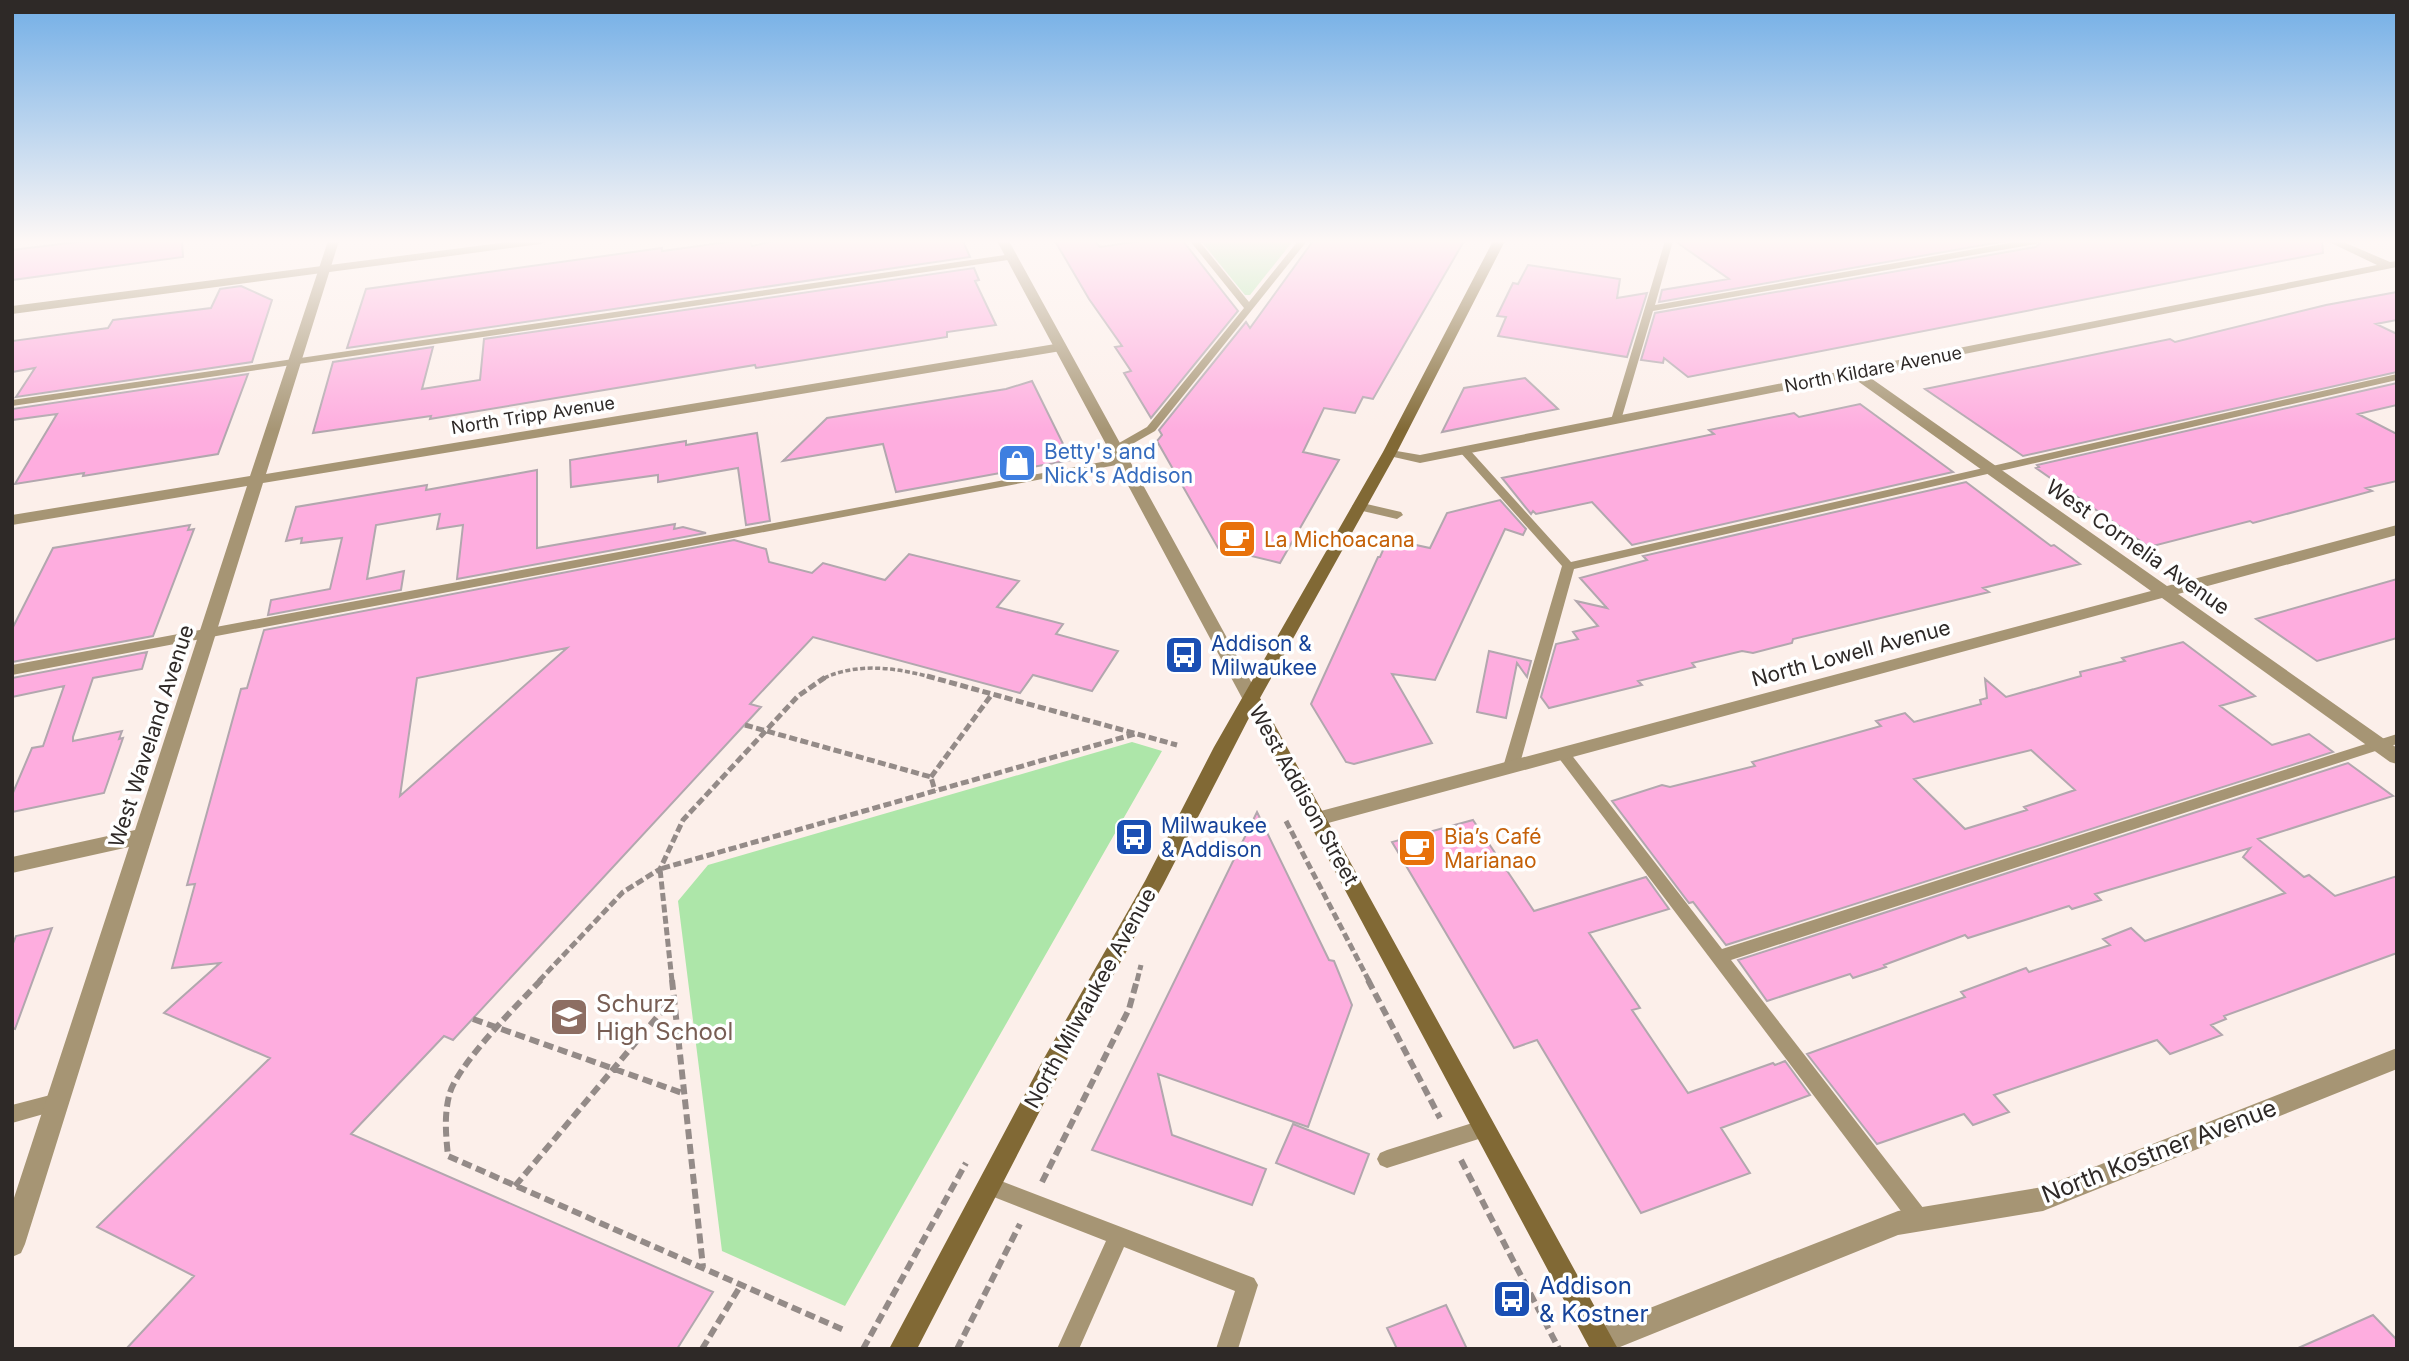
<svg xmlns="http://www.w3.org/2000/svg" width="2409" height="1361" font-family="Inter,sans-serif">
	<style>
		.green { fill: #ade6a9 }
		.building { fill: #feaddf; stroke: #b2a7ae; stroke-width: 2; fill-rule: evenodd }
		.lines { fill: none; stroke-linecap: round; stroke-linejoin: round }
		.path-far2 { stroke: #948b88; stroke-width: 3.5; stroke-dasharray: 5 2.5; stroke-linecap: butt }
		.path-far1 { stroke: #948b88; stroke-width: 5; stroke-dasharray: 8 3.5; stroke-linecap: butt }
		.path { stroke: #948b88; stroke-width: 6; stroke-dasharray: 10 5; stroke-linecap: butt }
		.service { fill: #a69574; fill-rule: evenodd }
		.minor { fill: #a69574; fill-rule: evenodd }
		.tertiary { fill: #a69574; fill-rule: evenodd }
		.secondary { fill: #816935; fill-rule: evenodd }
		.labels { text-anchor: middle; dominant-baseline: central; stroke-width: 7; stroke-linejoin: round; paint-order: stroke }
		.far-street-label { font-size: 18px; fill: #2e2927; stroke: #fff }
		.shop-label { font-size: 21px; fill: #366cbe; stroke: #fff; text-anchor: start }
		.food-label { font-size: 21px; fill: #c56008; stroke: #fff; text-anchor: start }
		.street-label { font-size: 21px; fill: #2e2927; stroke: #fff }
		.transit-label { font-size: 21px; fill: #164399; stroke: #fff; text-anchor: start }
		.near-education-label { font-size: 24px; fill: #785e54; stroke: #fff; text-anchor: start }
		.near-street-label { font-size: 24px; fill: #2e2927; stroke: #fff }
		.near-transit-label { font-size: 24px; fill: #164399; stroke: #fff; text-anchor: start }
	</style>
	<rect width="100%" height="100%" fill="#fcefea"/>
	<path class="green" d="M1201,241H1293L1250,295H1245Z
		M1132,742L1162,751L845,1306L722,1251L678,901L708,865Z"/>
	<path class="building" d="M86,241H182L183,257L12,280V250Z
		M735,241H750L752,246L774,241H963L970,257L347,348L366,289L633,252L662,248V251Z
		M1055,241H1095L1100,247L1141,241H1183L1238,311L1151,418L1124,373L1131,371L1115,347L1122,346L1089,299Z
		M1313,241H1464L1373,399L1363,397L1355,413L1324,408L1303,452L1339,460L1280,563L1218,548L1157,441L1162,435L1159,430L1246,322L1250,328Z
		M1675,241H2006L1659,302L1662,290L1729,279Z
		M2042,241H2322L2323,253L1688,377L1664,358L1663,363L1641,360L1655,313L2036,247Z
		M1528,265L1620,279L1617,298L1647,293L1627,357L1498,336L1506,317L1497,316L1513,283L1518,284Z
		M974,268L979,280L975,281L996,325L947,332V337L756,368L755,365L430,419L431,416L313,433L333,362L433,347L422,389L480,380L484,339Z
		M241,286L272,300L252,362L16,397L35,368L12,372V341L108,328L113,320L211,308L220,289Z
		M2397,292V320L2376,324L2397,334V372L2023,456L1925,389L2170,339L2175,342L2326,305Z
		M248,374L218,454L83,476L84,473L15,484L57,414L12,420V409Z
		M1525,378L1558,409L1442,432L1464,388Z
		M1032,381L1071,460L896,492L883,444L783,461L827,418L1006,389Z
		M2397,383V405L2358,414L2397,434V481L2366,488L2372,491L2253,523L2250,521L2149,547L2036,468L2039,467L2037,465Z
		M1860,404L1953,472L1632,545L1592,502L1536,514L1533,511L1531,514L1502,478L1714,434L1709,430L1794,413L1799,417Z
		M757,433L770,521L746,525L738,468L658,482V475L571,487L570,460L686,441V445Z
		M537,470V548L675,524L674,529L683,527L706,533L457,579L463,525L437,529L440,514L376,525L367,579L404,571L401,590L268,615L271,600L330,589L342,538L301,543L302,538L286,541L296,507L427,485L426,490Z
		M1966,482L2051,546L2054,545L2080,564L1983,588L1989,592L1793,639L1792,643L1780,646L1753,653L1742,651L1692,663L1695,667L1638,681L1642,685L1549,708L1541,697L1556,644L1578,639L1573,632L1598,626L1576,601L1607,608L1580,578L1647,560L1643,556Z
		M1500,500L1526,529L1523,535L1505,529L1435,680L1392,674L1432,743L1354,764L1346,762L1311,704L1378,557H1380L1388,539L1430,548L1447,513Z
		M190,525L188,530L194,529L153,636L12,662V629L53,548Z
		M734,540L766,549L769,562L812,573L823,563L885,580L909,554L1019,581L997,607L1063,624L1056,634L1118,651L1092,691L1033,675L1020,693L813,637L750,704L761,707L453,1040L444,1036L351,1134L713,1292L677,1349H126L194,1276L97,1227L270,1058L164,1013L220,963L172,968L195,884L187,885L241,689L247,688L264,630ZM567,648L400,796L417,678Z
		M2397,579V638L2317,661L2256,619Z
		M2183,642L2255,696L2220,706L2272,745L2309,734L2333,752L1726,945L1693,902L1689,903L1612,801L1662,785L1670,787L1755,766L1752,762L1881,726L1876,721L1905,713L1914,722L1981,704L1980,700L1987,698L1985,679L2006,697L2081,676L2080,672L2125,661L2122,658ZM2031,750L2075,790L2024,807L2027,810L1965,829L1914,779Z
		M1489,651L1531,661L1527,677L1517,663L1506,718L1477,712Z
		M147,652L142,669L93,678L73,737V741L122,731L119,739L123,738L104,793L12,812V795L32,748L43,746L64,686L12,697V678Z
		M2348,763L2393,796L2258,839L2304,877L2309,875L2335,896L2397,876V953L2224,1016L2226,1019L2211,1025L2222,1035L2170,1054L2157,1040L1994,1095L2009,1112L1973,1125L1964,1114L1877,1144L1807,1054L1965,997L1961,992L2026,968L2029,972L2110,945L2103,939L2131,928L2145,941L2285,893L2243,857L2250,848L2095,894L2101,900L2072,909L2069,906L1968,938L1965,935L1884,965L1886,967L1853,978L1850,974L1767,1001L1738,960Z
		M1257,812L1329,960L1334,961L1352,1005L1308,1127L1158,1074L1172,1135L1266,1169L1252,1205L1092,1150Z
		M1473,820L1534,911L1646,877L1669,909L1589,933L1640,1008L1632,1010L1688,1093L1773,1063L1775,1065L1785,1061L1810,1095L1721,1128L1750,1173L1641,1213L1537,1040L1514,1048L1392,842Z
		M52,928L15,1029L12,1028V946L16,936Z
		M1293,1124L1369,1154L1354,1194L1276,1163Z
		M1446,1305L1467,1349H1397L1387,1328Z
		M2373,1315L2397,1340V1349H2296Z"/>
	<g class="lines">
		<path class="path-far2" d="M824,678C859,662 898,668 934,678"/>
		<path class="path-far1" d="M927,676L1177,745
			M745,725L931,777L935,791
			M931,777L992,694
			M1286,821L1369,981
			M539,981L623,892L660,869L683,820L798,696L827,676
			M672,981L660,869L1135,734
			M1137,981L1141,965"/>
		<path class="path" d="M541,980C519,1003 455,1067 449,1096C444,1116 446,1136 448,1156L846,1331
			M672,980L703,1267
			M1368,980L1440,1118
			M473,1019L685,1094
			M1461,1160L1559,1349
			M1042,1182L1129,1009L1137,980
			M515,1186L673,998
			M702,1349L741,1285
			M863,1349L966,1163
			M957,1349L1020,1224"/>
		<path class="service" d="M1190,241H1199L1249,302L1298,241H1307L1155,431L1120,451H1112V447L1147,427L1244,308Z
			M1665,241H1673L1655,305L2021,241H2040L2036,244L1653,311L1621,420L1616,423L1612,422L1611,420Z
			M1012,254L1015,255V259L12,406V400Z
			M2397,374V380L1574,569L1519,767L1516,771H1506L1503,767L1562,566L1460,452V448H1468L1571,562Z
			M1123,458L1129,461L1127,463L12,675V665Z
			M1358,502L1401,512L1403,515L1397,519L1354,509L1352,506Z
			M2397,734V744L1731,960L1927,1213L1930,1220L1927,1227L1920,1230L1913,1227L1555,753L1557,749H1567L1722,949Z
			M58,1093L65,1096L67,1102L65,1108L12,1123V1105Z
			M1485,1119L1492,1122L1495,1128L1492,1134L1485,1137L1387,1168L1380,1165L1377,1159L1380,1153L1387,1150Z
			M988,1176L1254,1278L1258,1285L1238,1349H1216L1235,1291L1124,1247L1079,1349H1057L1106,1241L981,1192L978,1185L981,1178Z"/>
		<path class="minor" d="M328,241H339L266,474L1061,343L1067,347L1061,351L263,483L25,1244L21,1253L12,1257V1204L129,847L12,873V857L135,830L247,486L12,525V515L250,476Z
			M2327,241H2341L2390,262L2397,261V267L1865,374L2167,586L2397,525V535L2178,594L2397,748V764L2390,762L2162,598L1317,826L1310,824L1307,819L1310,814L1317,812L2151,591L1852,377L1420,463L1385,455V449L1420,455L2377,265Z
			M2397,1048V1069L2043,1211L1898,1235L1615,1349H1591L1587,1341L1591,1331L1898,1211L2043,1187Z"/>
		<path class="tertiary" d="M516,241H547L541,244L12,314V306Z
			M997,241H1009L1260,698L1257,702L1251,704L1242,698Z"/>
		<path class="secondary" d="M1493,241H1505L1397,452L1260,698L1618,1349H1590L1251,714L1163,885L1059,1074L917,1349H889L1043,1060L1145,881L1214,747L1383,452Z"/>
	</g>
	<linearGradient id="sky" x2="0" y2="1"><stop stop-color="#72aee6"/><stop offset="0.56" stop-color="#fef8f6"/><stop offset="1" stop-color="#fef8f6" stop-opacity="0"/></linearGradient>
	<rect width="2409" height="431" fill="url(#sky)"/>
	<defs>
		<symbol id="shop-square" viewBox="-11 -11 22 22"><rect x="-9" y="-9" width="18" height="18" rx="4" fill="#3f7fe0" stroke="#fff"/><path d="M-5-2.5h2.3a2.7 3.5 0 0 1 5.4 0H5L5.5 6h-11ZM-1.5-2.5h3a1.5 2.3 0 0 0-3 0Z" fill="#fff"/></symbol>
		<symbol id="cafe-square" viewBox="-11 -11 22 22"><rect x="-9" y="-9" width="18" height="18" rx="4" fill="#e8710a" stroke="#fff"/><path d="M-5.5-4.5H6V0H3Q3 3.5 0 3.5H-2.5Q-5.5 3.5-5.5 0ZM3-3.2v2h1.7v-2ZM-6 4.5H4V6H-6Z" fill="#fff"/></symbol>
		<symbol id="bus-square" viewBox="-11 -11 22 22"><rect x="-9" y="-9" width="18" height="18" rx="4" fill="#1a4fb4" stroke="#fff"/><path d="M-5-6H5V4H4V6H2V4H-2V6H-4V4H-5ZM-3.5-4V0h7V-4ZM-3.5 1.2v1.5H-2V1.2ZM2 1.2v1.5H3.5V1.2Z" fill="#fff"/></symbol>
		<symbol id="school-square" viewBox="-11 -11 22 22"><rect x="-9" y="-9" width="18" height="18" rx="4" fill="#8d6e63" stroke="#fff"/><path d="M0-5L7-2L0 1L-7-2ZM-4 1L0 2.5L4 1V4Q0 6-4 4Z" fill="#fff"/></symbol>
	</defs>
	<g fill-rule="evenodd">
		<use href="#shop-square" x="995" y="441" width="44" height="44"/>
		<use href="#cafe-square" x="1215" y="517" width="44" height="44"/>
		<use href="#bus-square" x="1162" y="633" width="44" height="44"/>
		<use href="#bus-square" x="1112" y="815" width="44" height="44"/>
		<use href="#cafe-square" x="1395" y="826" width="44" height="44"/>
		<use href="#school-square" x="547" y="995" width="44" height="44"/>
		<use href="#bus-square" x="1490" y="1277" width="44" height="44"/>
	</g>
	<g class="labels">
		<g class="far-street-label">
			<text transform="translate(1873 369) rotate(-11)">North Kildare Avenue</text>
			<text transform="translate(533 415) rotate(-9)">North Tripp Avenue</text>
		</g>
		<g class="shop-label">
			<text x="1044" y="451">Betty's and<tspan x="1044" dy="24">Nick's Addison</tspan></text>
		</g>
		<g class="food-label">
			<text x="1264" y="539">La Michoacana</text>
			<text x="1444" y="836">Bia’s Café<tspan x="1444" dy="24">Marianao</tspan></text>
		</g>
		<g class="street-label">
			<text transform="translate(2138 547) rotate(35)">West Cornelia Avenue</text>
			<text transform="translate(1851 653) rotate(-15)">North Lowell Avenue</text>
			<text transform="translate(151 736) rotate(-72)">West Waveland Avenue</text>
			<text transform="translate(1304 795) rotate(61)">West Addison Street</text>
			<text transform="translate(1090 998) rotate(-61)">North Milwaukee Avenue</text>
		</g>
		<g class="transit-label">
			<text x="1211" y="643">Addison &amp;<tspan x="1211" dy="24">Milwaukee</tspan></text>
			<text x="1161" y="825">Milwaukee<tspan x="1161" dy="24">&amp; Addison</tspan></text>
		</g>
		<g class="near-education-label">
			<text x="596" y="1003">Schurz<tspan x="596" dy="28">High School</tspan></text>
		</g>
		<g class="near-street-label">
			<text transform="translate(2159 1151) rotate(-21)">North Kostner Avenue</text>
		</g>
		<g class="near-transit-label">
			<text x="1539" y="1285">Addison<tspan x="1539" dy="28">&amp; Kostner</tspan></text>
		</g>
	</g>
	<rect width="2409" height="1361" fill="none" stroke="#2e2927" stroke-width="28"/>
</svg>
